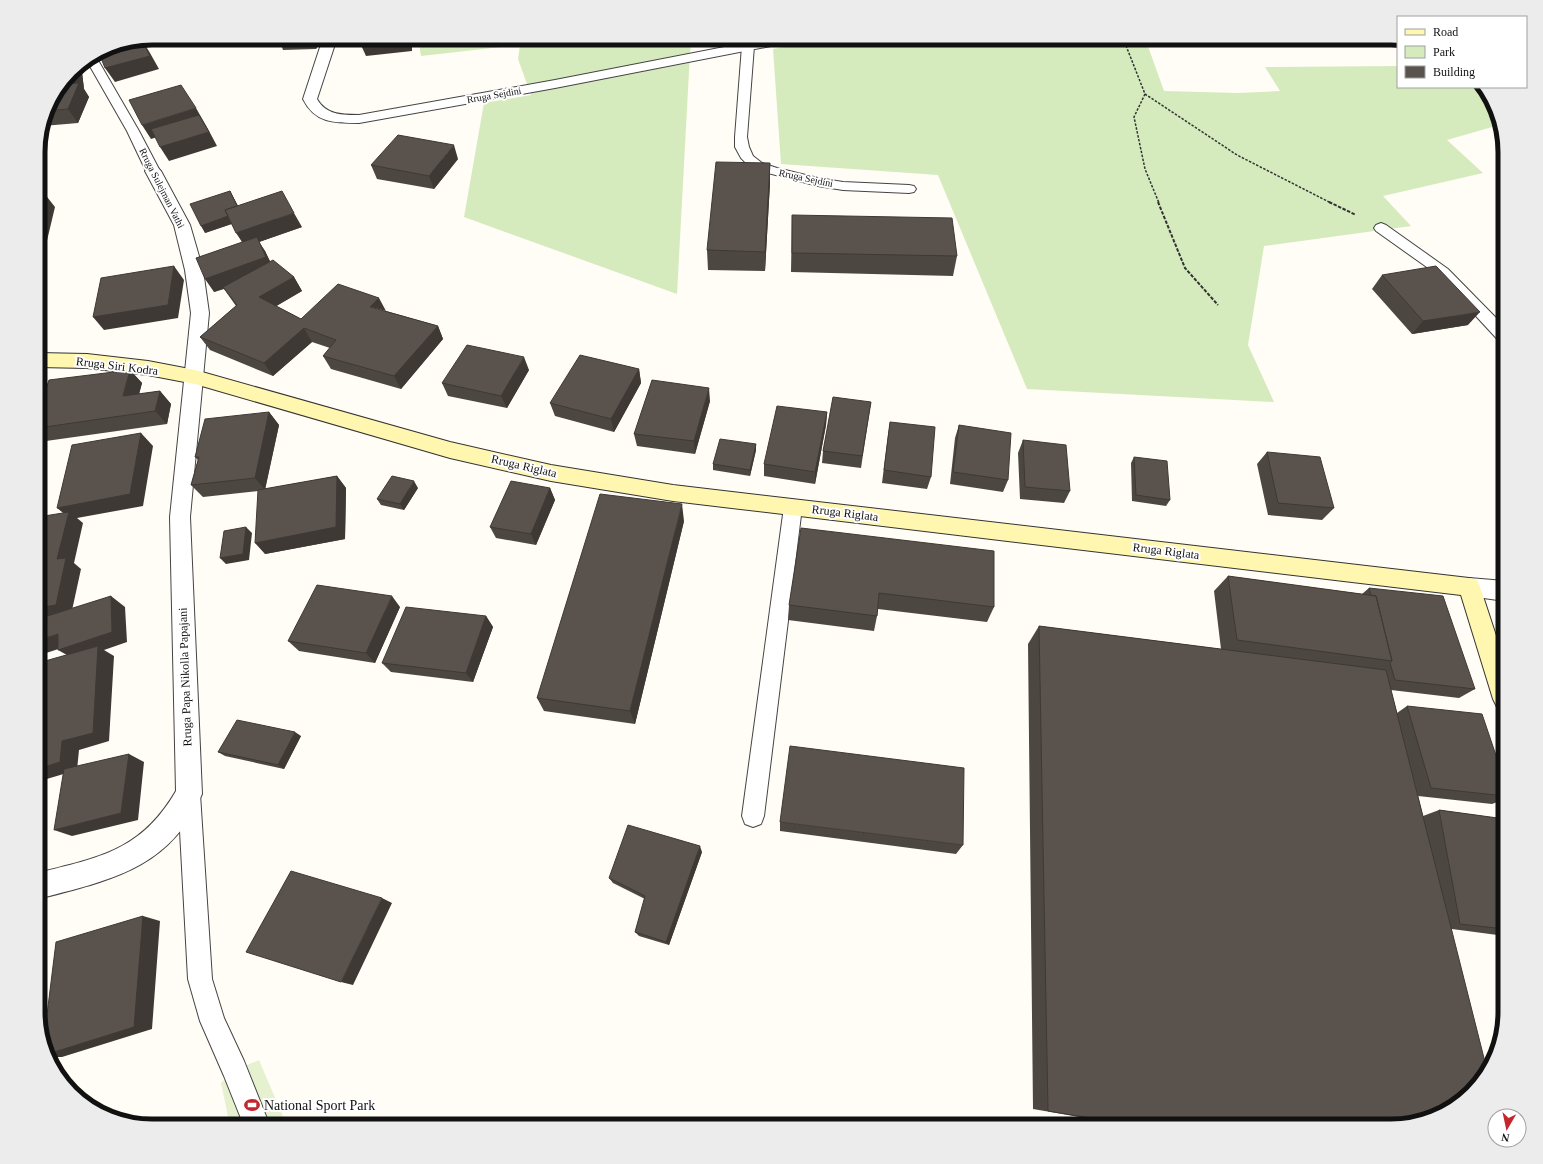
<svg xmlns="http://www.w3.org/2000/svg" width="1543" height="1164" font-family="Georgia,serif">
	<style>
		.green { fill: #d5ebbd }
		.pitch { fill: #e6f2cf }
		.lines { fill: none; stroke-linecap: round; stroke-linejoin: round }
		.service-casing { stroke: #444; stroke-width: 2 }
		.minor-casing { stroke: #444; stroke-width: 2 }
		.tertiary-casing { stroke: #444; stroke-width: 2 }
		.secondary-casing { stroke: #333; stroke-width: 2 }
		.path-far1 { stroke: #333; stroke-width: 1.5; stroke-dasharray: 2.5 1.5; stroke-linecap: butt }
		.path { stroke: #333; stroke-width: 2; stroke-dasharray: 3.5 1.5; stroke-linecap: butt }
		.service { fill: #fff; fill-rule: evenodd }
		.minor { fill: #fff; fill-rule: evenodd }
		.tertiary { fill: #fff; fill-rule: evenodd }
		.secondary { fill: #fff6b0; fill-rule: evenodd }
		.wall { fill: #4d4742 }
		.shaded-wall { fill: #3f3936 }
		.building { fill: #5a524d; stroke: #3f3936 }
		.labels { text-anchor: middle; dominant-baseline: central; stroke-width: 4; stroke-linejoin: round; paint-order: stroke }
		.far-street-label { font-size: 10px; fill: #111; stroke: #fff }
		.street-label { font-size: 12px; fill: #111; stroke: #fff }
		.near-poi-label { font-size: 14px; fill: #111; stroke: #fff; text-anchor: start }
		.rim { fill: none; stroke: #111; stroke-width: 5 }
	</style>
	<rect width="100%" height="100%" fill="#fffdf5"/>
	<path class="green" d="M418,38H692L690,53L677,294L464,217L484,103L531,95L518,59L520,45L421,56Z
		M831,38H1145L1164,91L1238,93L1280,91L1265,67L1398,66V87H1481L1493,102L1499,125L1447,140L1483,173L1383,196L1411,226L1264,246L1248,345L1274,402L1027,389L938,175L781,164L773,49Z"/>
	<path class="pitch" d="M259,1060L287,1126H230L221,1083L235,1070Z"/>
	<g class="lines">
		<defs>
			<path id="service" d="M748,42L752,44L754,46L747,137L749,147L753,156L762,163L777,168L818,178L843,182L909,185L914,186L916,189L914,192L909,193L843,190L818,186L752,169L741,158L735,147V137L742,46L744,44Z
				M95,55L139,131L160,171L158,174H148L146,171L127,131L87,61Z
				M1381,223L1386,225L1448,269L1505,327V343L1499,341L1438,275L1376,231L1374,228L1376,225Z
				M793,500L799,502L802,507L764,816L761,824L753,827L745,824L742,816L784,507L787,502Z
				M189,783L197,786L200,794L212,979L224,1018L244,1061L270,1126H244L224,1076L200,1021L188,979L178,794L181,786Z"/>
			<path id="minor" d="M323,38H337L317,99C326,115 342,115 359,115L555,80L770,38H798L796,41L791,42L555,88L359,123C334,123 315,123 303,99Z
				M153,166L158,168L161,171L190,225L203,270L209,313L190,517L202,794C170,869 110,880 38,899V873C100,857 141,851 176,791L170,517L191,313L185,270L174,225L145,171L148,168Z"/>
			<path id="tertiary" d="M1469,578L1505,581V601L1469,596L1461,594L1458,587L1461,580Z"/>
			<path id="secondary" d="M38,353L87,354L148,361L195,370L450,442L551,465L673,485L1469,578L1477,580L1480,587L1505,663V710L1497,707L1493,699L1461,595L673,501L551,481L450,458L195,384L148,375L87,368L38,367Z"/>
		</defs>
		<use href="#service" class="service-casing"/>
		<use href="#minor" class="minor-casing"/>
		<use href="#tertiary" class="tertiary-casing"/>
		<use href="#secondary" class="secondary-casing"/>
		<path class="path-far1" d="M1123,38L1145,94L1237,155L1331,203
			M1145,94L1134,117L1145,169L1159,203"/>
		<path class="path" d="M1158,202L1185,268L1218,305
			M1329,202L1356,215"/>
		<use href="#service" class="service"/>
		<use href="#minor" class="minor"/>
		<use href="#tertiary" class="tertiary"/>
		<use href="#secondary" class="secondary"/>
	</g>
	<path class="wall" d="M322,38L316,49L283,50L280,42Z
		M81,64L84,89L89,97L78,123L43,126L50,102L77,67Z
		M458,159L434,189L377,179L371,165Z
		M770,163V183L765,271L708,270L707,250Z
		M230,191L238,206L302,227L259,242L265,251L270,262L294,277L302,291L276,306L301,319L386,311L438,326L443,339L401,389L331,369L323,356L330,348L312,342L273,376L210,350L200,337L236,306L224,289L214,292L242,242L232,224L205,233Z
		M792,215L957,256L953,276L791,272Z
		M1382,275L1468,325L1412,334L1372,289Z
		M639,369L641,383L614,432L555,416L550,403Z
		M130,370L142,383L139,394L160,391L171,404L167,424L46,441L39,434L38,436V376L47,385Z
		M529,370L507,408L448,396L442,383Z
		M710,401L695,454L637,446L634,434Z
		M871,402L861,468L822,463L823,451Z
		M269,412L279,425L265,489L337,476L346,488L345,539L265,554L258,491L203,497L191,485L198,460L195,457Z
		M827,412L826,425L815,484L764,476V464Z
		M890,422L931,477L927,489L882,483L888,435Z
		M959,425L1008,480L1003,492L950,484L955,438Z
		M1023,440L1070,491L1064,503L1020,499L1018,453Z
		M756,444V450L750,476L713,470V464Z
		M1267,452L1334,508L1322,520L1268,515L1257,464Z
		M1134,457L1170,500L1166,506L1132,501L1131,463Z
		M418,488L404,510L381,505L377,499Z
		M550,488L555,500L536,545L496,538L490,527Z
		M684,521L635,724L544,711L537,698Z
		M994,551V607L987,622L878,609L877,616L874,631L788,620L789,605Z
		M1228,576L1362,594L1369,588L1475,689L1459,698L1391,690L1397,713L1407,706L1505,782V799L1492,804L1418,796L1423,816L1439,810L1505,819V936L1452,929L1391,1126H1132L1033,1109L1028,644L1039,626L1221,649L1214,591Z
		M400,607L375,663L299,651L288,641Z
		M486,616L493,627L473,682L391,672L382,663Z
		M301,736L284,769L225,756L218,752Z
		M780,822L963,845L956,854L780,831Z
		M702,852L669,945L639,936L635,932L645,899L613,883L609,878Z"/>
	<path class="shaded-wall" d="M315,38H322L316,49L313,42Z
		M402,38H412V51L366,56L360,43Z
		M142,40L150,53L159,69L115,82L105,68Z
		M81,64L84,89L89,97L78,123L68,109L54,96L77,67Z
		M196,108L208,129L217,146L169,161L160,147L204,122L151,139L142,125Z
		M454,145L458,159L434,189L429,176Z
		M770,163V183L765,271V252Z
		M230,191L245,219L205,233L201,226Z
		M44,193L55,207L45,249L38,250V216Z
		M294,213L302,227L259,242L265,251L275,271L214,292L205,279L245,246L236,233Z
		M174,266L184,280L178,318L104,330L93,317Z
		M294,277L302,291L268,311L259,297Z
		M379,298L386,311L370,307Z
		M1480,312L1468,325L1412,334L1423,321Z
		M438,326L443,339L401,389L394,376Z
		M304,328L312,342L273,376L264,363Z
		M524,357L529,370L507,408L501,396Z
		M639,369L641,383L614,432L611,419Z
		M130,370L142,383L135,409L123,396Z
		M38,376L50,387L38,428Z
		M709,388L710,401L695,454L694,441Z
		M160,391L171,404L167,424L155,411Z
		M269,412L279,425L265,490L255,478Z
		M827,412L826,425L815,484V472Z
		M141,433L153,446L143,506L77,518L83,523L74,563L81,569L71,615L38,622V608L67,516L57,508Z
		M756,444V450L750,476V470Z
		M337,476L346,488L345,539L265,554L255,543Z
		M414,481L418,488L404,510L400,504Z
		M550,488L555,500L536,545L531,534Z
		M682,504L684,521L635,724L630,711Z
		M246,527L252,533L249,560L226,564L220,558Z
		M111,596L125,607L127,642L104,650L114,656L109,741L79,750L77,770L40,781L38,780V769L74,659L58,650Z
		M392,596L400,607L375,663L366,653Z
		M486,616L493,627L473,682L466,673Z
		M58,634L74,644L43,654L38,651V640Z
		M295,732L301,736L284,769L278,765Z
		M129,754L144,762L138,820L72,836L54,830Z
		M700,846L702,852L669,945L666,942Z
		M382,898L392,903L353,985L341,982Z
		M143,916L160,921L152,1029L62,1057H48V1054Z"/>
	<path class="building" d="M282,38H315L313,42H280Z
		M361,38H402L360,43Z
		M142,40L150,56L105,68L99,53L103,50Z
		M73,71L74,76L69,77Z
		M79,83L68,109L47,111L50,102L63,84Z
		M181,85L196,108L142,125L129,100Z
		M199,115L209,132L160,147L151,129Z
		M398,135L454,145L429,176L371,165Z
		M716,162L770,163L765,252L707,250Z
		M230,191L237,206L225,210L228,216L201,226L190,204Z
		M282,191L294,213L236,233L225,210Z
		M44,193L38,216V194Z
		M792,215L952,218L957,256L792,253Z
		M257,237L266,257L205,279L196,258Z
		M273,260L294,277L259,297L301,319L338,284L379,298L370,307L438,326L394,376L323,356L336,340L304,328L264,363L200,337L237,305L223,287Z
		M174,266L168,305L93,317L101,278Z
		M1436,266L1480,312L1423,321L1382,275Z
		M467,345L524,357L501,396L442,383Z
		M580,355L639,369L611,419L550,403Z
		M130,370L123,396L160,391L155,411L38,428V411L49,380Z
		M652,380L709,388L694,441L634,434Z
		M833,397L871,402L862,456L823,451Z
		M777,406L827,412L815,472L764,464Z
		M269,412L255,478L191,485L199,457H195L205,419Z
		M890,422L935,427L931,477L884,470Z
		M959,425L1011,433L1008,480L953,472Z
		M141,433L130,494L57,508L72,445Z
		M720,439L756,444L750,470L713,464Z
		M1023,440L1066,445L1070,491L1025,487Z
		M1267,452L1320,457L1334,508L1278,503Z
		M1134,457L1167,461L1170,500L1136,495Z
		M337,476L336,527L255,543L258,490Z
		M392,476L414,481L400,504L377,499Z
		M511,481L550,488L531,534L490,527Z
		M600,494L682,504L630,711L537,698Z
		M69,512L57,559L66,558L56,605L38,608V517Z
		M246,527L243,554L220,558L224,531Z
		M801,528L994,551V607L879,593L877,616L789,605Z
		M1228,576L1376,596L1392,661L1237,640Z
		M317,585L392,596L366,653L288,641Z
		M1369,588L1443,596L1475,689L1395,680L1390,663L1392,661L1376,596L1371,595Z
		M111,596L112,632L58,650V634L38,640V619Z
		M406,607L486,616L466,673L382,663Z
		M1039,626L1386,670L1487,1070L1481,1081L1441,1114L1391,1126H1138L1048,1111Z
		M98,646L93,733L62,741L60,762L38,769V663Z
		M1407,706L1482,714L1505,782V796L1431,788Z
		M237,720L295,732L278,765L218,752Z
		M790,746L964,768L963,845L780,822Z
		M129,754L121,813L54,830L64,769Z
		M1439,810L1505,819V929L1460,924Z
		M628,825L700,846L666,942L635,932L645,896L609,878Z
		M291,871L382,898L341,982L246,952Z
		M143,916L134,1027L48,1054L44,1039L56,942Z"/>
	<defs>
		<symbol id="stadium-bare" viewBox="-9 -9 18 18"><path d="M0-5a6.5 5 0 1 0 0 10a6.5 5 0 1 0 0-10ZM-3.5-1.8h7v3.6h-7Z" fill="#c4262e" stroke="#fff" stroke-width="2.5" paint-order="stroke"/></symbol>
	</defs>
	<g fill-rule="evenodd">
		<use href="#stadium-bare" x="241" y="1094" width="22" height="22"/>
	</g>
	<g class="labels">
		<g class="far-street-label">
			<text transform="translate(494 95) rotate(-10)">Rruga Sejdini</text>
			<text transform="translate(806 178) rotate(12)">Rruga Sejdini</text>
			<text transform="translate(162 188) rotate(63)">Rruga Sulejman Vathi</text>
		</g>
		<g class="street-label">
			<text transform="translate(117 366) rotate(7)">Rruga Siri Kodra</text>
			<text transform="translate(524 466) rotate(13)">Rruga Riglata</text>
			<text transform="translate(845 513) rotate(7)">Rruga Riglata</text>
			<text transform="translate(1166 551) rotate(7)">Rruga Riglata</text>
			<text transform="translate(185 677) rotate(-92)">Rruga Papa Nikolla Papajani</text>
		</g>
		<g class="near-poi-label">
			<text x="264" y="1105">National Sport Park</text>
		</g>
	</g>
	<path d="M0 0H1543V1164H0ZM152 45H1391A107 107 0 0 1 1498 152V1012A107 107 0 0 1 1391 1119H152A107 107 0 0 1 45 1012V152A107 107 0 0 1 152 45Z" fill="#ececec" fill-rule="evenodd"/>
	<path class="rim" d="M152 45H1391A107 107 0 0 1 1498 152V1012A107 107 0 0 1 1391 1119H152A107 107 0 0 1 45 1012V152A107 107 0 0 1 152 45Z"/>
	<rect x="1397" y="16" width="130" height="72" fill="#ffffff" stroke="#a0a0a0"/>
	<rect x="1405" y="29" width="20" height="6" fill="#fff6b0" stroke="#a0a0a0"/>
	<text x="1433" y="36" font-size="12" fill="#111111">Road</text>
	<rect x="1405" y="46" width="20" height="12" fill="#d5ebbd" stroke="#a0a0a0"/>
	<text x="1433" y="56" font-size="12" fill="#111111">Park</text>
	<rect x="1405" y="66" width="20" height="12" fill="#5a524d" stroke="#a0a0a0"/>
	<text x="1433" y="76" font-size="12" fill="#111111">Building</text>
	<g transform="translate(1507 1128) rotate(189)"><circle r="19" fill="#ffffff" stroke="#a0a0a0"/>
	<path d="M0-3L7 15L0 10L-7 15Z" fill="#c4262e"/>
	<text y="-6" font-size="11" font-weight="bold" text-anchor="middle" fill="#111111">N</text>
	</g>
</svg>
